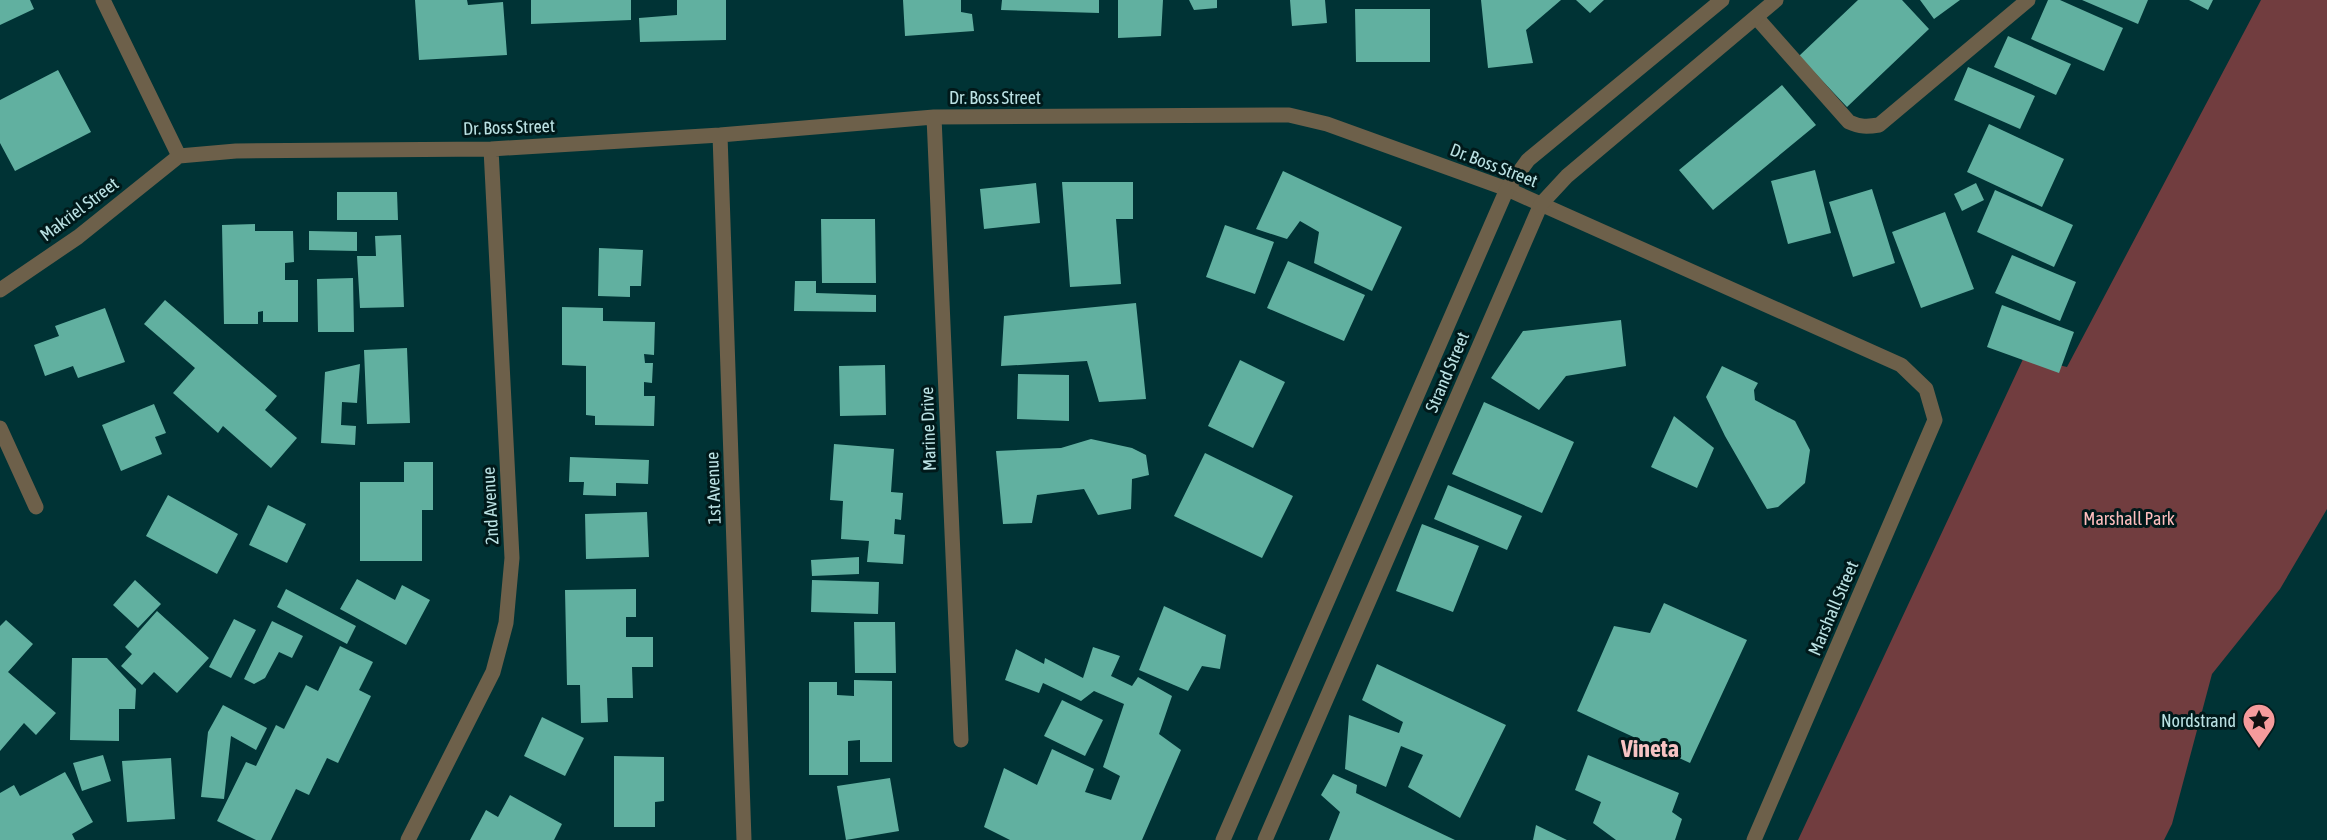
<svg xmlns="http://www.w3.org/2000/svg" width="2327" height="840" font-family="'Asap Condensed',sans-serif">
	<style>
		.green { fill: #713d3f }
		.building { fill: #61b0a0 }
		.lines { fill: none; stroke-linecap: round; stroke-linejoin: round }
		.minor { stroke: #6d604a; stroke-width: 15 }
		.tertiary { stroke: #6d604a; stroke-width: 15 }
		.labels { text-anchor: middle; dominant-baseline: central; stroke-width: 6; stroke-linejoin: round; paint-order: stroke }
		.street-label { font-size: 18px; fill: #bbe2e4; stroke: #00191a }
		.park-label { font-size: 18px; fill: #febebe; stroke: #00191a }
		.poi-label { font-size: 18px; fill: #bbe2e4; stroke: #00191a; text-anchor: end }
		.district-label { font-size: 24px; font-weight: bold; fill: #f7c3c3; stroke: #00191a }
	</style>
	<rect width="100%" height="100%" fill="#003335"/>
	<path class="green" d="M2261,0H2327V509L2280,589L2212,674L2172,824L2164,840H1798L2024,357L2067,367Z"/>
	<path class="building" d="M0,0H30L34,9L0,25Z
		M415,0H467L468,5L503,2L507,55L419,60Z
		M531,0H631V20L531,24Z
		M677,0H726V40L640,42L639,18L677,15Z
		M903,0H961V12L972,14L974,31L905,36Z
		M1002,0H1099V13L1001,10Z
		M1118,0H1163L1161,36L1118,38Z
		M1189,0H1217V8L1194,10Z
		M1290,0H1325L1327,23L1292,26Z
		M1481,0H1561L1526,30L1533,63L1488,68Z
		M1576,0H1604L1590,13Z
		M1858,0H1902L1929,29L1847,107L1799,56Z
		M1920,0H1960L1934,19Z
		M2048,0H2060L2123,28L2104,71L2031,39Z
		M2082,0H2148L2138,24Z
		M2189,0H2213L2208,10Z
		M1355,9H1430V62H1356Z
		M2008,36L2071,64L2056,95L1994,67Z
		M1968,67L2035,96L2020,129L1954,100Z
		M58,70L91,132L15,171L0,143V100Z
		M1782,85L1816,125L1713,210L1679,170Z
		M1989,124L2064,159L2042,207L1967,172Z
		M1815,170L1831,233L1788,244L1771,181Z
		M1283,171L1402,227L1372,291L1314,263L1319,232L1300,221L1287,239L1256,229Z
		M1062,182H1133V219H1116L1121,284L1070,287Z
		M1036,183L1040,223L984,229L980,189Z
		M1976,183L1984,200L1962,211L1954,194Z
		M1872,189L1895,263L1853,277L1829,202Z
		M1995,190L2073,225L2054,267L1977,232Z
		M337,192H397L398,220H337Z
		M1945,212L1974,289L1921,308L1892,232Z
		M821,219H875L876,283H822Z
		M255,224V231H293L294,262L285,263V280H298V322H263V311L258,312V324H224L222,225Z
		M1225,225L1274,242L1255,294L1206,277Z
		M309,231L357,232V251L309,250Z
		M401,235L404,307L360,308L357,256H376L375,236Z
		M599,248L643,250L641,286H630V297L598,296Z
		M2012,255L2076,282L2060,321L1995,293Z
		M1288,261L1365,295L1344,341L1267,308Z
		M353,278L354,332H318L317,279Z
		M795,281H816V293L876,295V312L794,311Z
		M165,300L277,396L265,410L297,438L271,468L223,426L218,433L173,393L195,368L144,324Z
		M1136,303L1146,399L1099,402L1087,361L1001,366L1004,316Z
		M2002,305L2074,332L2059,373L1987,347Z
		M562,307L603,308V321L655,322L654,355L644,354L645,363H653L652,383L644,382V396H655L654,426L595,425V416L586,415V366L562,365Z
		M105,308L125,362L78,378L73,366L45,376L34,345L59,336L55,326Z
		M1621,320L1626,366L1566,376L1539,410L1491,378L1523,331Z
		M407,348L410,423L367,424L364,350Z
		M1240,360L1285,382L1253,448L1208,426Z
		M360,364L357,403L342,402L341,425L356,426L355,445L321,443L325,372Z
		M885,365L886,415L840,416L839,366Z
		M1722,366L1758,383L1754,390L1755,400L1795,421L1810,450L1805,483L1778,507L1767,509L1725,436L1706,397Z
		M1018,374L1069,375V421L1017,419Z
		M1484,402L1574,442L1542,513L1452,474Z
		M154,404L166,433L155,437L162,454L121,471L102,425Z
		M1674,416L1714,448L1697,488L1651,467Z
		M1091,439L1132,448L1146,455L1149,475L1132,479L1131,509L1098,515L1084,489L1037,495L1032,523L1003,524L996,451L1061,448Z
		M834,444L894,449L891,492L903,493L901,520L895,519L894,534L905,535L903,564L867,562L869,541L841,539L843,501L830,500Z
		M1205,453L1293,496L1262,558L1174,516Z
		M570,457L649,460L648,484L616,483V496L583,495L584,482H569Z
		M404,462H433V510H422V561H360V482H404Z
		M1448,485L1522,516L1507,550L1434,519Z
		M168,495L238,534L217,574L146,536Z
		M268,505L306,524L287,563L249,545Z
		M647,512L649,557L586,559L585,514Z
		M1422,524L1479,546L1453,612L1396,591Z
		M859,557V574L812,576L811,560Z
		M357,579L395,600L402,585L430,600L406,645L340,609Z
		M135,580L161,604L138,628L113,605Z
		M812,580L879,582L878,614L811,612Z
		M286,589L356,626L347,644L277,607Z
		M636,589V617H626V637H653V667H632L633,698H607L608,722L581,723L580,685H567L565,590Z
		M1664,603L1747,640L1690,763L1577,711L1614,626L1650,633Z
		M1164,606L1226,635L1220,669L1202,666L1188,691L1139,670Z
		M157,611L209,658L177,693L154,672L142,685L121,666L132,654L125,647Z
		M234,619L256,630L231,678L209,667Z
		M6,620L33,644L8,672L56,713L36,735L24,723L0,751V626Z
		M272,621L303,636L292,658L279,652L265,678L254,684L244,679Z
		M854,622H895L896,673H855Z
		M340,646L373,662L359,690L371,696L338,763L327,758L309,795L296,789L271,840H256L217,821L246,762L256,766L276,725L284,729L306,685L318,691Z
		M1093,647L1120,656L1111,676L1132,686L1138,677L1172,696L1159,734L1181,750L1142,840H1010L984,827L1004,768L1037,785L1052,749L1094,769L1085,792L1111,800L1120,776L1103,767L1124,704L1094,691L1081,701L1043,683L1039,693L1005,680L1016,649L1044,664L1045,658L1083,678Z
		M72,658H107L136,689L135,709H119V741L70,740Z
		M1377,664L1506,725L1460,818L1408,787L1423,755L1401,746L1386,787L1345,769L1349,715L1399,733L1403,722L1362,700Z
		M854,680L892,681V762H860V740L848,741V775H809V682H837V695L854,696Z
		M1062,700L1103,720L1085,756L1044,736Z
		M223,705L267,728L256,750L231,736L224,799L201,797L208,732Z
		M542,717L584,738L565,776L524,756Z
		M103,755L111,781L82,791L73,763Z
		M1588,755L1679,793L1672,812L1682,819L1675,840H1616L1593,823L1601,802L1575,790Z
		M614,756L664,757V801L655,802V827H614Z
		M171,758L175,819L127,822L122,761Z
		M65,772L93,822L72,834L75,840H0V793L14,785L20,796Z
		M1333,774L1357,785L1356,793L1455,840H1329L1340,812L1321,795Z
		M890,778L899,831L846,840L837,786Z
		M510,795L562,824L554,840H470L486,810L498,817Z
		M1536,825L1567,840H1533Z"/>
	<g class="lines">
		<path class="minor" d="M103,0L179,156
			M1756,17L1849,122C1860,127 1867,127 1879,125L2028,0
			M934,117L961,740
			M720,135L744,840
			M179,156L236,151L491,149L720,135L934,117L1289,115L1327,124L1507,189L1901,365L1926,389L1935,420L1754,840
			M0,290L78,237L179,156
			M0,428L36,507
			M408,840L493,672L506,623L512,558L491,149"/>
		<path class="tertiary" d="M1223,840L1507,189L1528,160L1722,0
			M1265,840L1541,204L1567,176L1776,0"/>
	</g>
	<defs>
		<symbol id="sight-pin" viewBox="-11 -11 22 30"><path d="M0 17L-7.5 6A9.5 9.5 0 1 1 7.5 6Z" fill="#f59b9c" stroke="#00191a"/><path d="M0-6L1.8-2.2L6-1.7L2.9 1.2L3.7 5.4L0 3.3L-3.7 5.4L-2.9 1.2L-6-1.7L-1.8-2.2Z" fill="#111"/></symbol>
	</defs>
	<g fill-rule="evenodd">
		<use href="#sight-pin" x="2240" y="701" width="38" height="52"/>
	</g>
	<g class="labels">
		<g class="street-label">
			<text x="995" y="97">Dr. Boss Street</text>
			<text transform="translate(509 127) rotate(-2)">Dr. Boss Street</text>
			<text transform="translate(1494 165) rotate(21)">Dr. Boss Street</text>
			<text transform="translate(79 209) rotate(-37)">Makriel Street</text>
			<text transform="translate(1447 372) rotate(-67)">Strand Street</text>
			<text transform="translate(928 429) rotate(-92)">Marine Drive</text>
			<text transform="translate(713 488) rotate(-92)">1st Avenue</text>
			<text transform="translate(490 506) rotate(-93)">2nd Avenue</text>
			<text transform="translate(1833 608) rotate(-67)">Marshall Street</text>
		</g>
		<g class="park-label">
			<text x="2129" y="518">Marshall Park</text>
		</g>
		<g class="poi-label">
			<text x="2236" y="720">Nordstrand</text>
		</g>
		<g class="district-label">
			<text x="1650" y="748">Vineta</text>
		</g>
	</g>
</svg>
